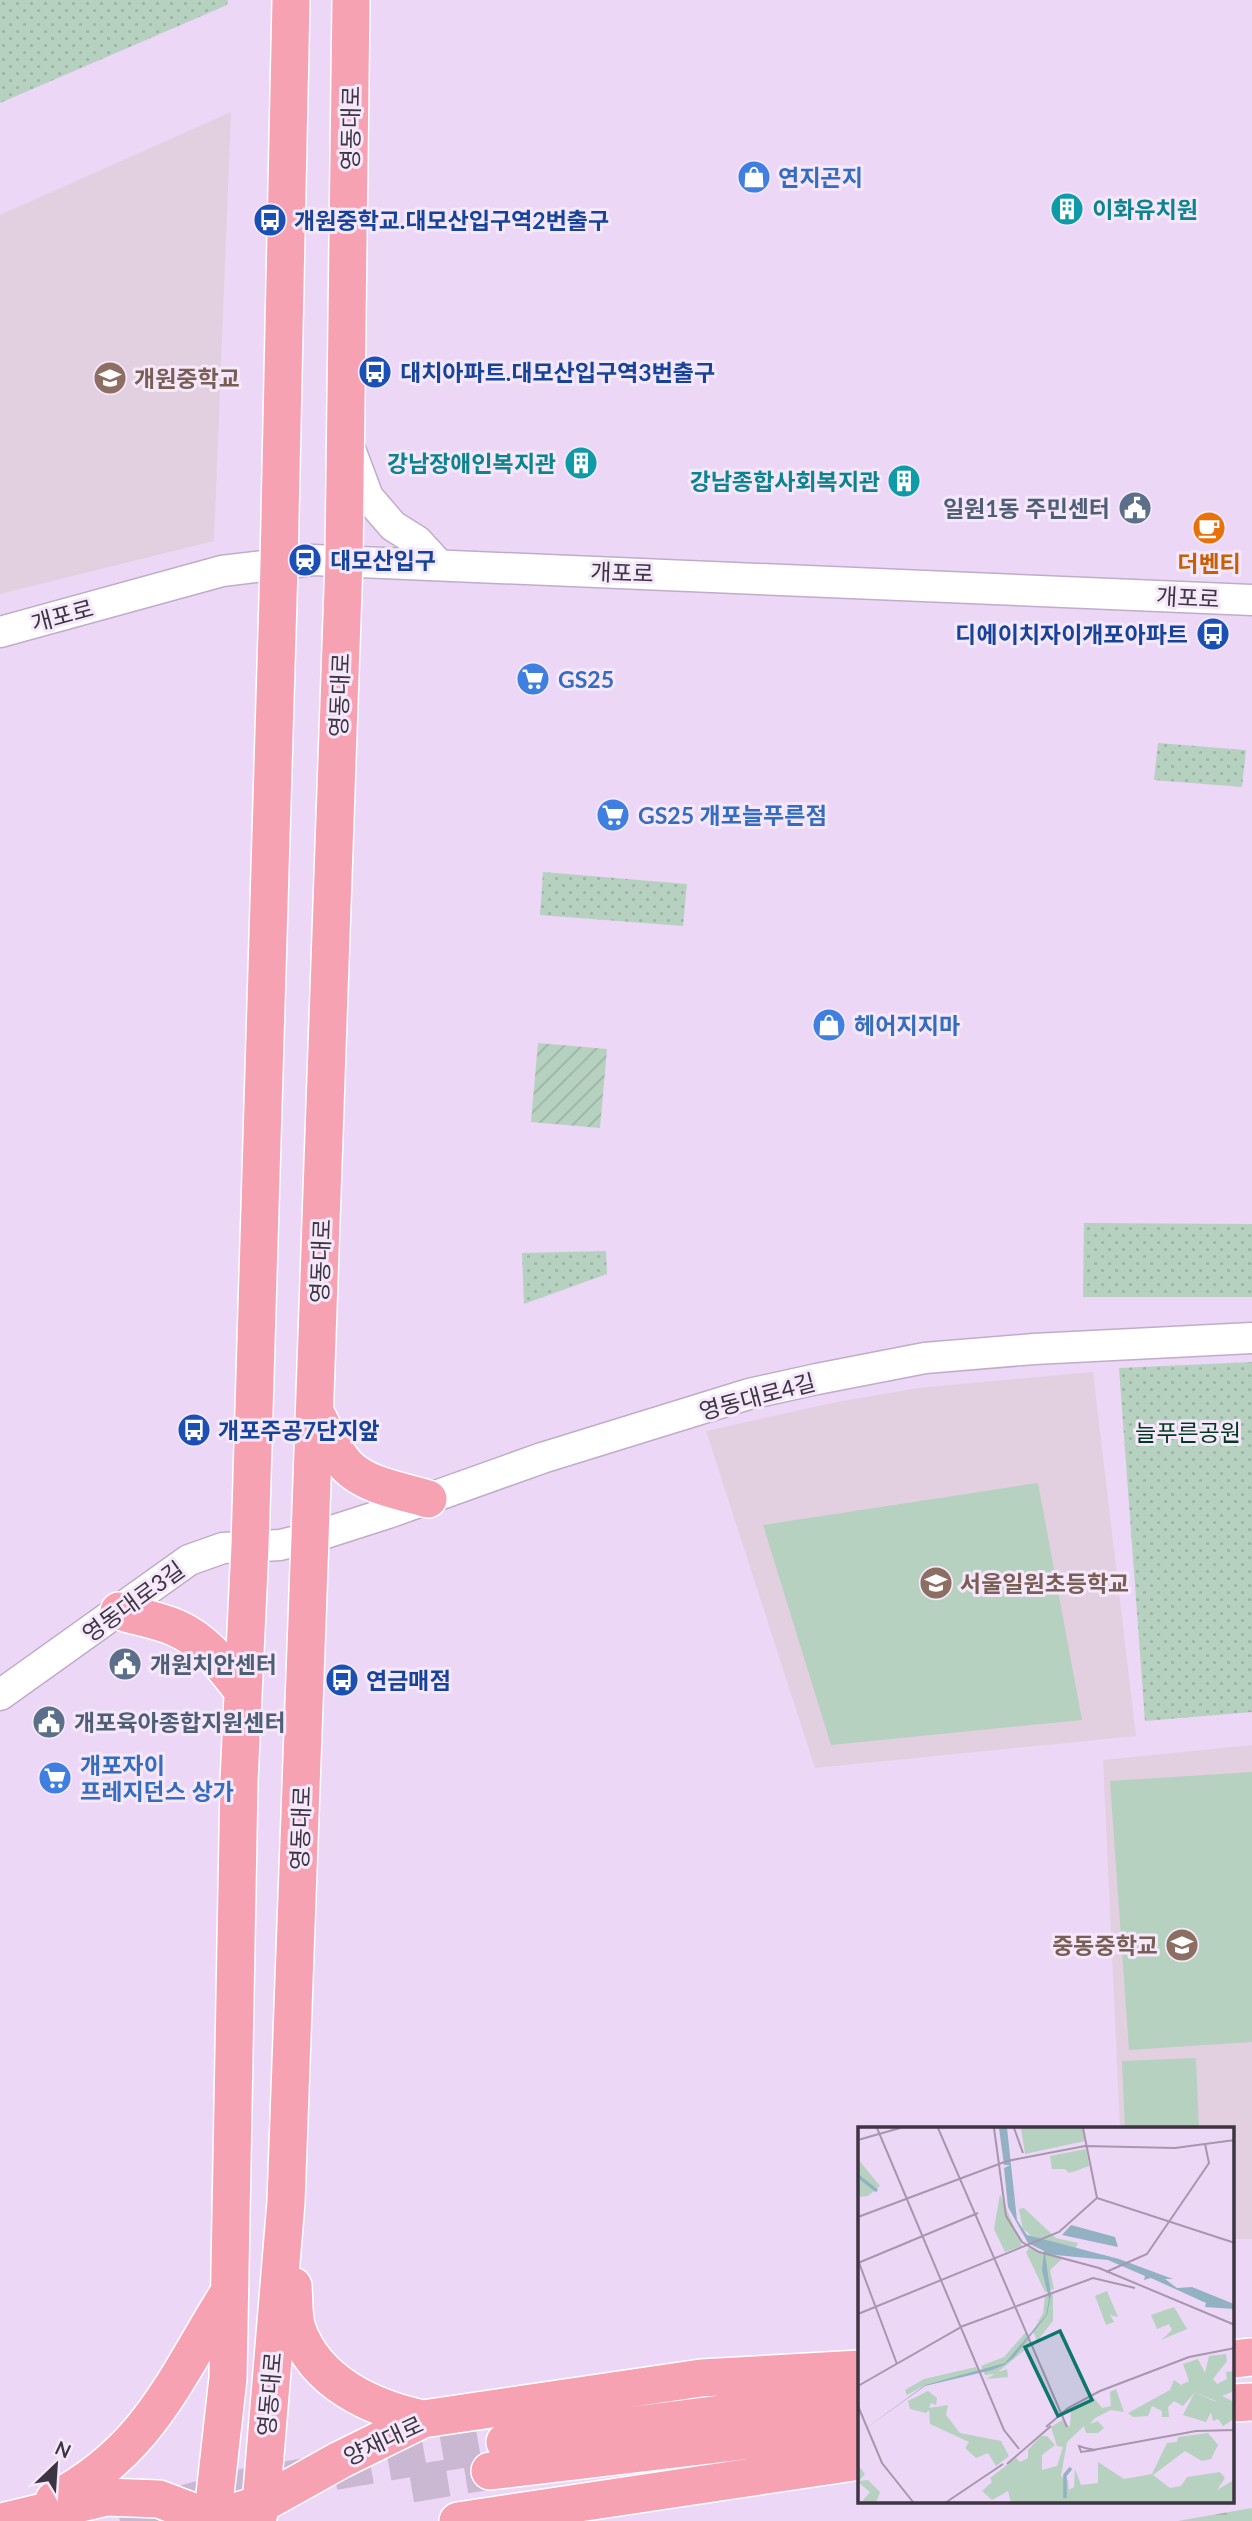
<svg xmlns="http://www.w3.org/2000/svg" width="1252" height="2521" font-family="Lato,'Noto Sans KR',sans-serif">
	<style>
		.education { fill: #e2d0e1 }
		.grass { fill: url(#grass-dots) }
		.forest { fill: url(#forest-firs) }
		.garden { fill: url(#garden-furrows) }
		.pitch { fill: #b6d1bf }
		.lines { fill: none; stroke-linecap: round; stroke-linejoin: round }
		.major-tunnel { stroke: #cab7d2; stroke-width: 37; stroke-dasharray: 37 18; stroke-linecap: butt }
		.minor-casing { stroke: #c0acc9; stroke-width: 33 }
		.major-casing { stroke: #fff; stroke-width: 40 }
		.minor { stroke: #fff; stroke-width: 30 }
		.major { stroke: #f7a2b3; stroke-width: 37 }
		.labels { text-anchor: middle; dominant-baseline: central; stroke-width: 6; stroke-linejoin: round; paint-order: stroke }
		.street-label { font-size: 23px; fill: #3d3541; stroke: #f5e8fb }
		.shop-label { font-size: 23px; font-weight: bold; fill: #366cbe; stroke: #f5e8fb; text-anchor: start }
		.culture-label { font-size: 23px; font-weight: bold; fill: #0d838f; stroke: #f5e8fb; text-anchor: end }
		.transit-label { font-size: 23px; font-weight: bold; fill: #164399; stroke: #f5e8fb; text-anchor: start }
		.education-label { font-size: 23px; font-weight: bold; fill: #785e54; stroke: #f5e8fb; text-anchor: start }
		.service-label { font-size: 23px; font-weight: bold; fill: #4e5e75; stroke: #f5e8fb; text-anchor: start }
		.food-label { font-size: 23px; font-weight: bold; fill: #c56008; stroke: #f5e8fb }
		.park-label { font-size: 23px; fill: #01391e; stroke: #f5e8fb }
		.inset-river { fill: none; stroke: #92b1c3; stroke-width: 3.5 }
		.inset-road { fill: none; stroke: #a796ae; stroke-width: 2 }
		.view { fill: #0f766e; fill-opacity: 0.15; stroke: #0f766e; stroke-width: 3.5 }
		.inset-edge { fill: none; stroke: #3d3541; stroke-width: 3.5 }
	</style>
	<defs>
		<pattern id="grass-dots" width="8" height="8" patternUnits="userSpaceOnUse" patternTransform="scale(1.75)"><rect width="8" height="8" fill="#b6d1bf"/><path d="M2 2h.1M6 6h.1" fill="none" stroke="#9db4a5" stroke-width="1.8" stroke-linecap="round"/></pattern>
		<pattern id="forest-firs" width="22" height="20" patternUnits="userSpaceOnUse" patternTransform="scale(1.75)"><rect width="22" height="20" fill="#b6d1bf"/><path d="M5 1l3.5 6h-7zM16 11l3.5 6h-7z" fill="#9db4a5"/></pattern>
		<pattern id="garden-furrows" width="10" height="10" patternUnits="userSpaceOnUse" patternTransform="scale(1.75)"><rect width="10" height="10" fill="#b6d1bf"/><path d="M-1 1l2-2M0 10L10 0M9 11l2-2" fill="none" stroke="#9db4a5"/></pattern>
	</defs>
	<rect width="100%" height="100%" fill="#edd7f6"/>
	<path class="education" d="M231,112L214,541L0,594V215Z
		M1093,1372L1136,1736L815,1768L706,1431L837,1402L918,1388Z
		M1252,1745V2239H1233V2129H1120L1103,1760Z"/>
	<path class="grass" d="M0,0H228L227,5L0,103Z
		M1158,743L1246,750L1242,787L1154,780Z
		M543,872L687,884L683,926L540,915Z
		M1084,1223L1252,1224V1297H1083Z
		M606,1251L607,1274L524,1304L522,1253Z
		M1252,1362V1712L1145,1721L1119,1368Z"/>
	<path class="forest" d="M1252,2508V2521H1178Z"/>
	<path class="garden" d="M538,1043L607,1049L600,1128L531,1122Z"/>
	<path class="pitch" d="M1038,1483L1082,1720L831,1745L763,1525Z
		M1252,1772V2042L1129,2050L1110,1781Z
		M1196,2058L1199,2129H1125L1122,2061Z"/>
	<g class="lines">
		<path class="major-tunnel" d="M411,2484L490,2471
			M120,2521L245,2487L505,2442"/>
		<defs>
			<path id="minor" d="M350,449L368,497L393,526L417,541L439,565
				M0,632L222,571L313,560L1252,600
				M0,1695L189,1560L223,1548L280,1545L310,1538L388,1513L542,1458L749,1394L817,1379L925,1358L1034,1349L1252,1338"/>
			<path id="major" d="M316,1414C325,1432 333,1451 347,1466C366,1486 402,1491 428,1499
				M119,1611C137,1617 159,1620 176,1628C206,1641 224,1667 243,1691
				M293,2286C294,2299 293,2316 297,2329C316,2383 372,2408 423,2419
				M1233,2359L1252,2357
				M1233,2403L1252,2402
				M505,2442L860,2396
				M490,2471L860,2427
				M54,2500C149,2450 174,2380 228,2294
				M6,2521L106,2497L159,2499L212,2519L261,2504L340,2460L423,2419L701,2378L860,2369
				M212,2521L228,2378L239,1781L250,1546L279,565L291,0
				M257,2521L261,2504L286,2202L310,1538L344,560L351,0
				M458,2521L860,2461"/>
		</defs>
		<use href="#minor" class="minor-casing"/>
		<use href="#major" class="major-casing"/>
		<use href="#minor" class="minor"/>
		<use href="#major" class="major"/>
	</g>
	<defs>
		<symbol id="shop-disc" viewBox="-11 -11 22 22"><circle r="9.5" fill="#3f7fe0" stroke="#f5e8fb"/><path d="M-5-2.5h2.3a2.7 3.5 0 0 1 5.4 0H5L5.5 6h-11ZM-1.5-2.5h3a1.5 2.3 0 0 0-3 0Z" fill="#fff"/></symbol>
		<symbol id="building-disc" viewBox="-11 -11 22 22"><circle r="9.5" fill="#0f9aa8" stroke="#f5e8fb"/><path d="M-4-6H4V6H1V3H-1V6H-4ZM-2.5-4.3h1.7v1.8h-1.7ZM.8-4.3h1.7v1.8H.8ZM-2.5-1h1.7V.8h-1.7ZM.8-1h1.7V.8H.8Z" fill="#fff"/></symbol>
		<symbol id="bus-disc" viewBox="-11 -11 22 22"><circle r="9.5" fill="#1a4fb4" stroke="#f5e8fb"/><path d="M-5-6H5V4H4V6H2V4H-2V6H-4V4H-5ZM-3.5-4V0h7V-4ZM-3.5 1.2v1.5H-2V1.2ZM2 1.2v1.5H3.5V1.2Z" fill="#fff"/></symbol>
		<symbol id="school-disc" viewBox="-11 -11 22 22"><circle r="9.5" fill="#8d6e63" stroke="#f5e8fb"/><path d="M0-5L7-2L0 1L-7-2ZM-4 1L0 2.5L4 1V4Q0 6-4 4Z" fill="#fff"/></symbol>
		<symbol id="civic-disc" viewBox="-11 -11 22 22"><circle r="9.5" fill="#5c6f8a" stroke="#f5e8fb"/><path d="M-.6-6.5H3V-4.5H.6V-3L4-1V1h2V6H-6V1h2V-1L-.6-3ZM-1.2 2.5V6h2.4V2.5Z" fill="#fff"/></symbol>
		<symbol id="cafe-disc" viewBox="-11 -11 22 22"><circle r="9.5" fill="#e8710a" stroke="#f5e8fb"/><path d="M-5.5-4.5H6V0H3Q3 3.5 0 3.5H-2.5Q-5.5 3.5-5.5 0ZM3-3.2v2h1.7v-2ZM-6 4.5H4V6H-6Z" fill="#fff"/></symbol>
		<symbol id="station-disc" viewBox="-11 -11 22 22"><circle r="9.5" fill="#1a4fb4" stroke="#f5e8fb"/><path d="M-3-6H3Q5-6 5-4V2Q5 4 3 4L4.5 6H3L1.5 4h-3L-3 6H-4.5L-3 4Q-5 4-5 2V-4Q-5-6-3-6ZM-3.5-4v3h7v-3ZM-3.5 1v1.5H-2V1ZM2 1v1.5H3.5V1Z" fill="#fff"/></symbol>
		<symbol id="supermarket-disc" viewBox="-11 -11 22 22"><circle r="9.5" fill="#3f7fe0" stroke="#f5e8fb"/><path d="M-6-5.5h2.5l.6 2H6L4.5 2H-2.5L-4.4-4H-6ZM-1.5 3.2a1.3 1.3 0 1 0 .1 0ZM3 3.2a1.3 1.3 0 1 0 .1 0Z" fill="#fff"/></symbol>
	</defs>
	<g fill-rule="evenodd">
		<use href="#shop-disc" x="735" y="158" width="38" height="38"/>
		<use href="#building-disc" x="1048" y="190" width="38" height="38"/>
		<use href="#bus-disc" x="251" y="201" width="38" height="38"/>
		<use href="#bus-disc" x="356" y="353" width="38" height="38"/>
		<use href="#school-disc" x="91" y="359" width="38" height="38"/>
		<use href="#building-disc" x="562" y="444" width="38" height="38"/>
		<use href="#building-disc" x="885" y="462" width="38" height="38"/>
		<use href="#civic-disc" x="1116" y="489" width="38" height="38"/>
		<use href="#cafe-disc" x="1190" y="509" width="38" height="38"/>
		<use href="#station-disc" x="286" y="541" width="38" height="38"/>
		<use href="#bus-disc" x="1194" y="615" width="38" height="38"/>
		<use href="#supermarket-disc" x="514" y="660" width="38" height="38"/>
		<use href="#supermarket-disc" x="594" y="796" width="38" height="38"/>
		<use href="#shop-disc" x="810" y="1006" width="38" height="38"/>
		<use href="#bus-disc" x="175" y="1411" width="38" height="38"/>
		<use href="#school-disc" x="917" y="1564" width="38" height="38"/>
		<use href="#civic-disc" x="106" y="1645" width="38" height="38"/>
		<use href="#bus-disc" x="323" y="1661" width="38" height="38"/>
		<use href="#civic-disc" x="30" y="1703" width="38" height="38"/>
		<use href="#supermarket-disc" x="36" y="1759" width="38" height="38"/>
		<use href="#school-disc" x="1163" y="1926" width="38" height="38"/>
	</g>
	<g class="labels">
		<g class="street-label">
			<text transform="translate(350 128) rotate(-89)">영동대로</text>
			<text transform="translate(622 572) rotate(2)">개포로</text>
			<text transform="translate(1188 597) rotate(3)">개포로</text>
			<text transform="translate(62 615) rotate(-15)">개포로</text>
			<text transform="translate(339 695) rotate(-88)">영동대로</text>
			<text transform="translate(320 1261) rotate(-88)">영동대로</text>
			<text transform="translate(757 1396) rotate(-15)">영동대로4길</text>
			<text transform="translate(133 1601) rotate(-36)">영동대로3길</text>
			<text transform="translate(300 1828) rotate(-88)">영동대로</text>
			<text transform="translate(269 2394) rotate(-85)">영동대로</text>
			<text transform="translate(383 2440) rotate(-25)">양재대로</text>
		</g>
		<g class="shop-label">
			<text x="778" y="177">연지곤지</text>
			<text x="558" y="679">GS25</text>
			<text x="638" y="815">GS25 개포늘푸른점</text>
			<text x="854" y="1025">헤어지지마</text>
			<text x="80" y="1765">개포자이<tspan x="80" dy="26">프레지던스 상가</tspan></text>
		</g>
		<g class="culture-label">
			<text x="1092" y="209" text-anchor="start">이화유치원</text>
			<text x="556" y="463">강남장애인복지관</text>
			<text x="880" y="481">강남종합사회복지관</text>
		</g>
		<g class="transit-label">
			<text x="294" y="220">개원중학교.대모산입구역2번출구</text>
			<text x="400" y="372">대치아파트.대모산입구역3번출구</text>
			<text x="330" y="560">대모산입구</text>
			<text x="1188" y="634" text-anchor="end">디에이치자이개포아파트</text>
			<text x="218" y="1430">개포주공7단지앞</text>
			<text x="366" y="1680">연금매점</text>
		</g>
		<g class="education-label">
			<text x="134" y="378">개원중학교</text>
			<text x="960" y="1583">서울일원초등학교</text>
			<text x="1158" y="1945" text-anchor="end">중동중학교</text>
		</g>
		<g class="service-label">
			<text x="1110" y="508" text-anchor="end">일원1동 주민센터</text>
			<text x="150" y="1664">개원치안센터</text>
			<text x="74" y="1722">개포육아종합지원센터</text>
		</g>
		<g class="food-label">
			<text x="1209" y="563">더벤티</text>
		</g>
		<g class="park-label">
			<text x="1188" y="1432">늘푸른공원</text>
		</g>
	</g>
	<g transform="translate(858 2127)">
		<rect width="376" height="376" fill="#edd7f6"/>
		<path d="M228,22L231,39L211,46L205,40L194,42L192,29ZM155,54L161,82L166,81L198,111L220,116L218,121L177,112L165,102ZM142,67L164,119L147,125L136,102ZM171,121L204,132L192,143L196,162L187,165L168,125ZM249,164L260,190L252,188L256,195L248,198L237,169ZM195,167V194L179,214L175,204L185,186L187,169ZM316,180L329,202L303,213L314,203L311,197L299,202L293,188ZM168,205L174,217L140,245L149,242L150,250L128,252L137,247L127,248L123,239L146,230ZM118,240L120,245L67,258L49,268L47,263L66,252Z" fill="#b6d1bf"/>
		<path d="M223,23L231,38L215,45L211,35L208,42H195L193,33L209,37L198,29L211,26L213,34L219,29L215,25ZM0,32L22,59L10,69L0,70ZM368,227L369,234L355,252L359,257L369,252L368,245L376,244V264L364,269L376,275V292L365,299L360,292L355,294L352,281L358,274L337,265L325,279L316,274L310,280L311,290H304V284L294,279L290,289L275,290L270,286L312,263L316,253L323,258L331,254L325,237L340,232L347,246L351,229ZM258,262L266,285L253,283L237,291L232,297L240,294L246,301L240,306H228L226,299L209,315L203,349L210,353L211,363L216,360L217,342L223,358L240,356V335L266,352L294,347L309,316L319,315L320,310L350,306L360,318L353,332L344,334L327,324L295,348L312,361L323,359L329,350L362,345L367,351L359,363L376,353L377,376H153L150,364L134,373L124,364L134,355L132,351L158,331L162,335L170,331V323L183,309H189L197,318L184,328V343L199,339L205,320L199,319L193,300L204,293L212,300L213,284L236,271L244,281L253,279L252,265ZM70,264L79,271L78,278L73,276L71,281L90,278L88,288L102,306L143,314L151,329L138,339L130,326L118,331L107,321L111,315L72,297L71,283L68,286L52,282L50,274ZM0,338L7,347L1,354L10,353L22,365L18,376H3L12,365L0,355Z" fill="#b6d1bf"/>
		<path d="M337,265L358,275L348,295L325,288Z" fill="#b6d1bf"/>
		<path d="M163,1H224L227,14L167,27Z" fill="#b6d1bf"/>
		<path d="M141,1H149L159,93L169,108L261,132L315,152H307L319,161L334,160L376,177V182L347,180L348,176L293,151L286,153L287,149L250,133L187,127L193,168L189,188L156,230L146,238L134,243L67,259L0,307L67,258L147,236L188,188L191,172L184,143L186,124L170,116L150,80L146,41L152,38H146ZM213,98L257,110L260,120L204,108Z" fill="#92b1c3"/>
		<path class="inset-river" d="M0,49L19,64M207,371V348L213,341"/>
		<path class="inset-road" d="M19,1L146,303L161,322M80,1L209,300M136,1L148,89L164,115L181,125L241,141L377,198M156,1L165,26M225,1L239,71L377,116M0,13L42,1M0,90L149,34L227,19L317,21L377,13M0,133L39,237M0,136L120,86M248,145L289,127L351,36L347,17M0,187L201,105L240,70M0,259L105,199L235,151L277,161M0,279L24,336L55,375M188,300L210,281L242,264L331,230L377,221M221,319L227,321L237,323L223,325ZM235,323L338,304L377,303M149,337L193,299M87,376L145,337"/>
		<path class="view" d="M202,204L234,273L200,289L167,220Z"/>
		<rect width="376" height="376" class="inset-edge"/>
	</g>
	<g transform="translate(56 2465) rotate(25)" stroke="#f5e8fb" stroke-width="5" paint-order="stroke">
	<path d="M0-5L12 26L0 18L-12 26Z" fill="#3d3541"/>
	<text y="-10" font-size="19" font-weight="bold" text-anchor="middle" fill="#3d3541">N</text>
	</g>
</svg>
